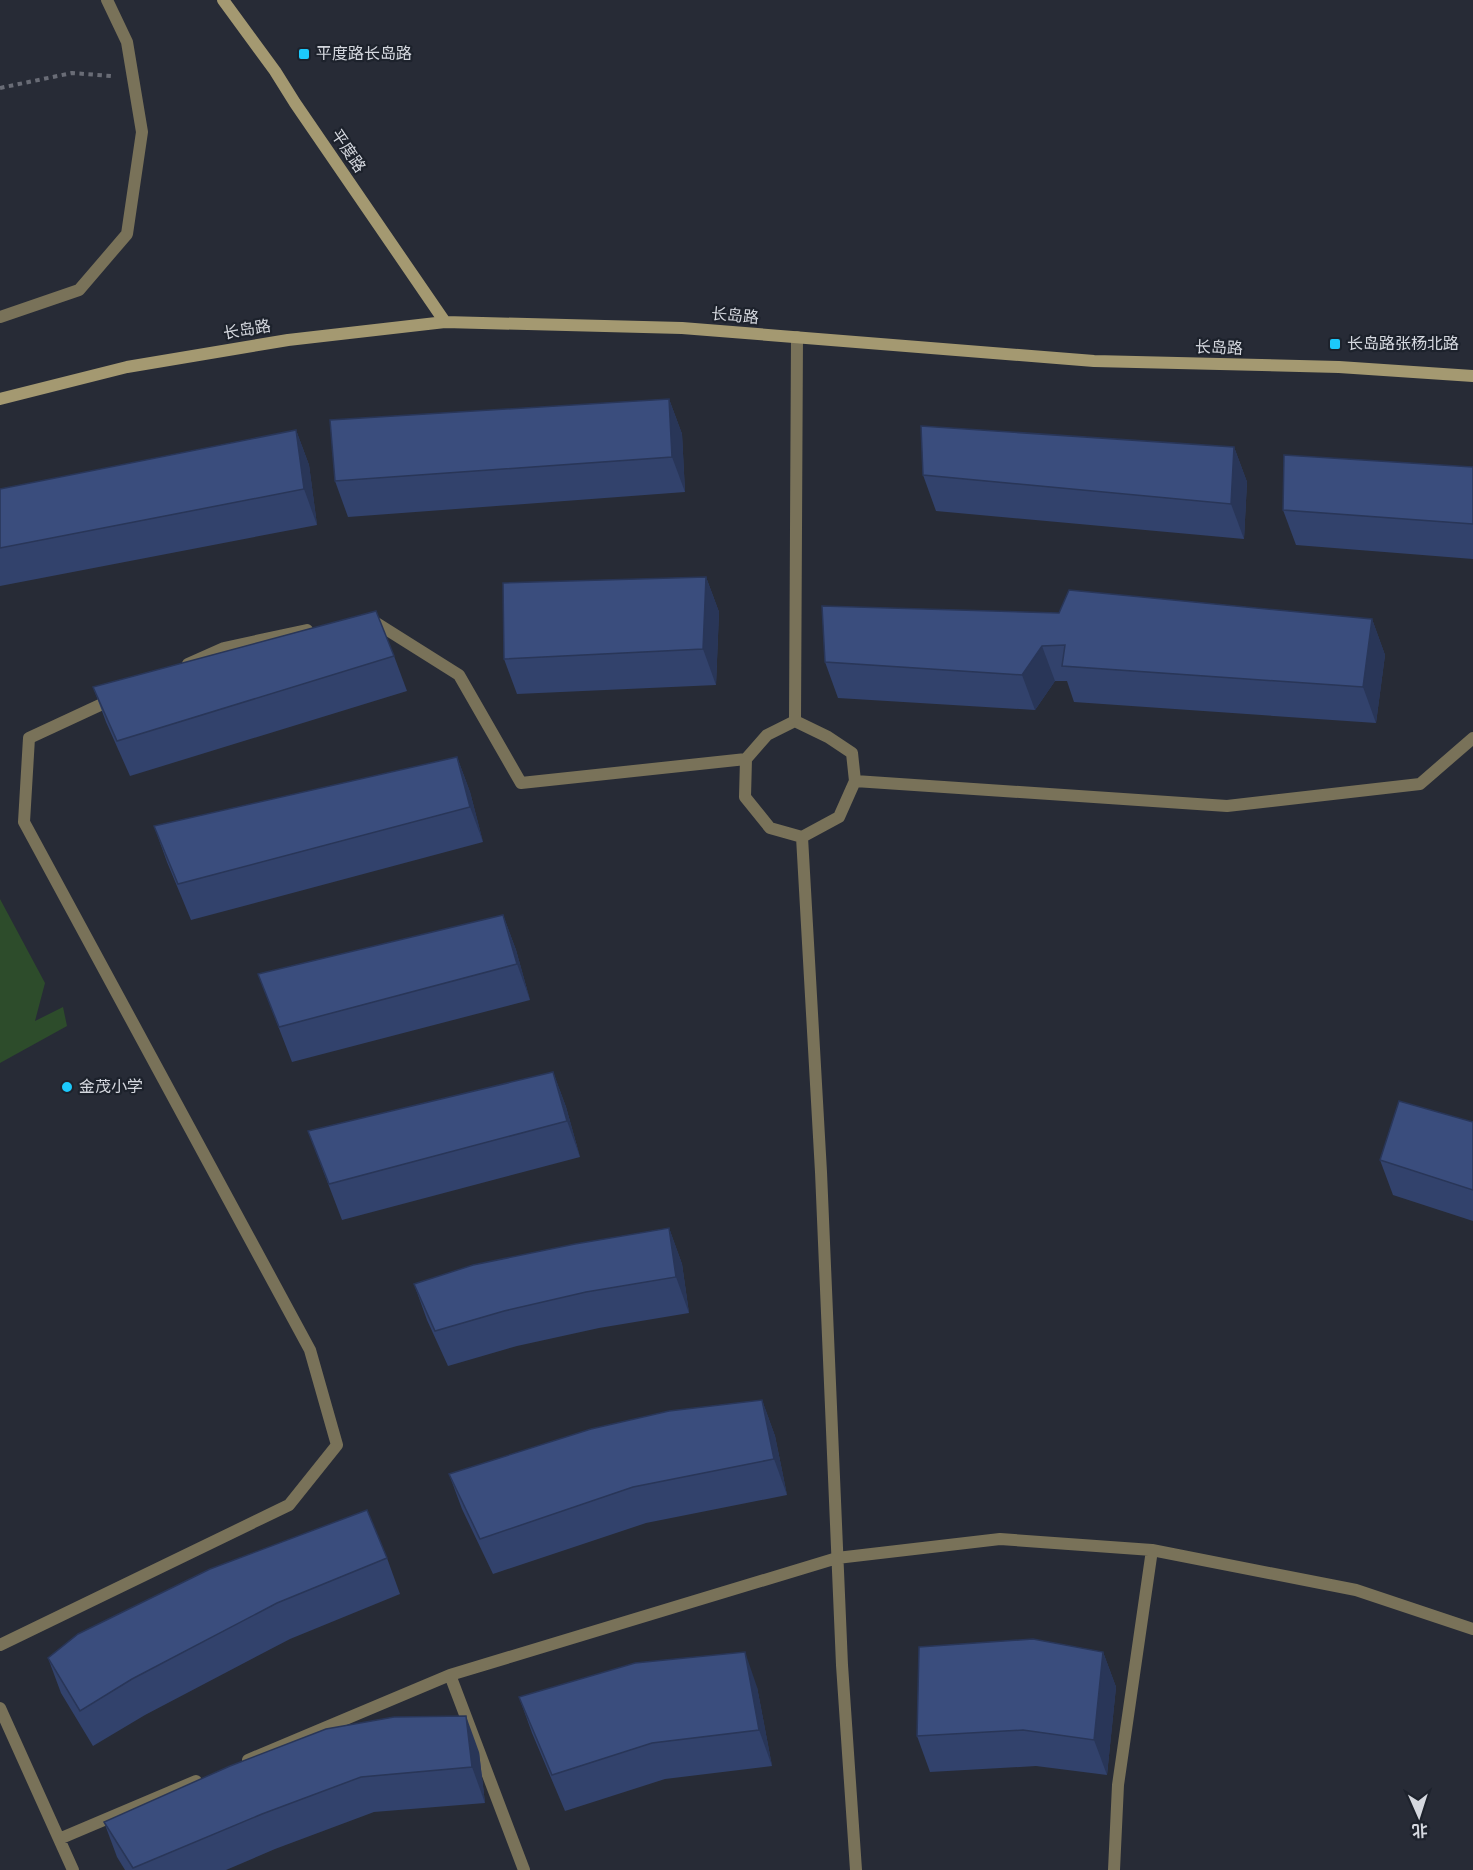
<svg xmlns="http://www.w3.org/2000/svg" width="1473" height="1870" font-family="'Nunito Sans','Noto Sans SC',sans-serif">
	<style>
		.green { fill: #2d4c2b }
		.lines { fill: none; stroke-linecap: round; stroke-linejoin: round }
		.path { stroke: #696c76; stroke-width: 4; stroke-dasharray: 4.5 4.5; stroke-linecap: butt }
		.lane { stroke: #797259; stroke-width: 12 }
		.street { stroke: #797259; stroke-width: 12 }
		.secondary { stroke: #a49971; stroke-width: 12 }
		.wall { fill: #32426c }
		.shaded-wall { fill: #293658 }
		.building { fill: #3a4d7d; stroke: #293658; stroke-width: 1.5 }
		.poi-dot { fill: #1cc9fc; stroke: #1d222c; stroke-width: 2 }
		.labels { text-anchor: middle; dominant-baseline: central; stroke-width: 4.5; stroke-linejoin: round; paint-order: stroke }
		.poi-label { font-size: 16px; fill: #d5d8df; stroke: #1d222c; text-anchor: start }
		.street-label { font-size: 16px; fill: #d5d8df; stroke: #1d222c }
	</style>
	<rect width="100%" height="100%" fill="#272b36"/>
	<path class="green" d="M0,899L45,983L35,1021L63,1007L67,1026L0,1063Z"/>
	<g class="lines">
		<path class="path" d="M0,88L72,73L111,76"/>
		<path class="lane" d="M370,619L459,675L521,783L746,759
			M188,664L224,648L307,630
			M795,721L797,337
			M795,721L828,737L852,753L855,781L839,817L802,837L770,828L745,797L746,759L767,735Z
			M855,781L1227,806L1420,784L1473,738
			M802,837L821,1172L842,1665L856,1870
			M0,1645L289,1505L337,1445L310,1350L24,822L29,738L113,699
			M450,1675L524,1870
			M0,1708L73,1870
			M248,1760L450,1675L837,1558L1000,1539L1152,1550L1356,1590L1473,1629
			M59,1839L196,1781
			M1114,1870L1118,1785L1152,1550"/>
		<path class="street" d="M0,317L79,290L127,234L142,132L127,42L107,0"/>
		<path class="secondary" d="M223,0L275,71L295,103L445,322
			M0,399L127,367L288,340L445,322L682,328L1094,361L1339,367L1473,376"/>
	</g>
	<path class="wall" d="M669,399L682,434L685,492L348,517L335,481Z
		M296,430L309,465L317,525L0,586V489Z
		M1234,447L1247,482L1244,539L936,511L923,475Z
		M1473,467V559L1296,545L1283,510Z
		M706,577L719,612L716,685L517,694L504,659Z
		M1059,613L1372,619L1385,655L1376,723L1074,702L1067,681H1055L1035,710L838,698L825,662Z
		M394,656L407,691L130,776L106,722L93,687Z
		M457,757L470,792L483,842L191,920L167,862L154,826Z
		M503,915L516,950L530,1000L292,1062L258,974Z
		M553,1072L566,1107L580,1157L342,1220L308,1131Z
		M1473,1122V1221L1393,1195L1380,1160Z
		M669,1228L682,1264L689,1313L599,1328L517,1346L448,1366L427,1320L414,1284Z
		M762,1400L775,1436L787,1495L646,1523L493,1574L462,1509L449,1474Z
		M387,1558L400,1594L290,1639L145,1715L93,1746L61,1693L48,1658Z
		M1103,1652L1116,1687L1107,1775L1036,1766L930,1772L917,1736Z
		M757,1687L772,1766L665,1779L565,1811L532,1733L519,1697Z
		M479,1752L485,1803L374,1812L275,1849L226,1870H125L117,1857L104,1822Z"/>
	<path class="shaded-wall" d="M669,399L682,434L685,492L672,457Z
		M296,430L309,465L317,525L304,489Z
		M1234,447L1247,482L1244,539L1231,504Z
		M706,577L719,612L716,685L703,649Z
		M1372,619L1385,655L1376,723L1363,687Z
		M1042,646L1055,681L1035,710L1022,675Z
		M457,757L470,792L483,842L470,807Z
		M503,915L516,950L530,1000L517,964Z
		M553,1072L566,1107L580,1157L567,1121Z
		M669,1228L682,1264L689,1313L676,1277Z
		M762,1400L775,1436L787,1495L774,1459Z
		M745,1652L757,1687L772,1766L759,1730Z
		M1103,1652L1116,1687L1107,1775L1094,1740Z
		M466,1716L479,1752L485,1803L472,1767Z"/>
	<path class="building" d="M669,399L672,457L335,481L330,420Z
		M921,426L1234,447L1231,504L923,475Z
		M296,430L304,489L0,548V489Z
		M1284,455L1473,467V524L1283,510Z
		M706,577L703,649L504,659L503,583Z
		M1069,590L1372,619L1363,687L1062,666L1065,645L1042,646L1022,675L825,662L822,606L1059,613Z
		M376,611L394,656L117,741L93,687Z
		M457,757L470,807L178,884L154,826Z
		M503,915L517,964L279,1027L258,974Z
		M553,1072L567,1121L329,1184L308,1131Z
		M1399,1101L1473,1122V1190L1380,1160Z
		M669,1228L676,1277L586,1292L504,1311L435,1331L414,1284L473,1265L575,1244Z
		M762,1400L774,1459L633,1487L480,1539L449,1474L591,1429L669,1411Z
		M367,1510L387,1558L277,1603L132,1679L80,1711L48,1658L78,1634L210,1569Z
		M1033,1639L1103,1652L1094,1740L1023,1730L917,1736L919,1647Z
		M745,1652L759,1730L652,1743L552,1775L519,1697L635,1663Z
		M466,1716L472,1767L361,1777L262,1814L133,1868L104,1822L230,1766L326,1729L394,1717Z"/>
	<g class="poi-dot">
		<rect x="298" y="48" width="12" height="12" rx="3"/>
		<rect x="1329" y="338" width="12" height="12" rx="3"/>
		<circle cx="67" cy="1087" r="6"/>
	</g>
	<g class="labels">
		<g class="poi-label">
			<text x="316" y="54">平度路长岛路</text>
			<text x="1347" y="344">长岛路张杨北路</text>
			<text x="79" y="1087">金茂小学</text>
		</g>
		<g class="street-label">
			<text transform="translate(348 151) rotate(56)">平度路</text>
			<text transform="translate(735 316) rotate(5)">长岛路</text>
			<text transform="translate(247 330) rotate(-10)">长岛路</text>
			<text transform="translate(1219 348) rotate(2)">长岛路</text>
		</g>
	</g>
	<g transform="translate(1419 1816) rotate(177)" stroke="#1d222c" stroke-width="4.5" paint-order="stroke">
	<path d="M0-4.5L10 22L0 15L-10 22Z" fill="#d5d8df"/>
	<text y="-9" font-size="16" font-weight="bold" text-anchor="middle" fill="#d5d8df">北</text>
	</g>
</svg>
